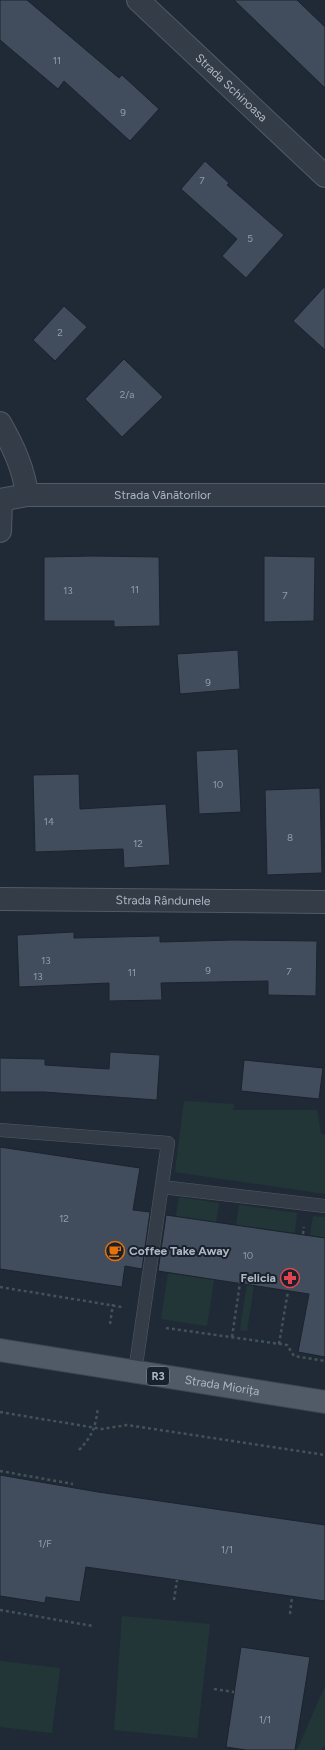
<svg xmlns="http://www.w3.org/2000/svg" width="325" height="1750" font-family="Figtree,sans-serif">
	<style>
		.green { fill: #223638 }
		.building { fill: #414d5c; stroke: #1b232e }
		.lines { fill: none; stroke-linecap: round; stroke-linejoin: round }
		.service-casing { stroke: #515a65; stroke-width: 14 }
		.minor-casing { stroke: #515a65; stroke-width: 24 }
		.primary-casing { stroke: #3d4551; stroke-width: 24 }
		.path { stroke: #405355; stroke-width: 2.5; stroke-dasharray: 3 3; stroke-linecap: butt }
		.service { stroke: #343c47; stroke-width: 13 }
		.minor { stroke: #343c47; stroke-width: 22 }
		.primary { stroke: #515b67; stroke-width: 22 }
		.labels { text-anchor: middle; dominant-baseline: central; stroke-width: 4; stroke-linejoin: round; paint-order: stroke }
		.number-label { font-size: 10px; fill: #939caa }
		.shield { fill: #19212c; stroke: #818a96; stroke-width: 1 }
		.shield-label { font-size: 11px; font-weight: bold; fill: #aeb7c4 }
		.street-label { font-size: 12px; fill: #aeb7c4; stroke: #19212c }
		.poi-label { font-size: 12px; font-weight: bold; fill: #aeb7c4; stroke: #19212c; text-anchor: start }
	</style>
	<rect width="100%" height="100%" fill="#202a37"/>
	<path class="green" d="M184,1101L234,1104L233,1110H317L321,1134L325,1135V1194L175,1172Z
		M179,1197L219,1203L216,1222L176,1216Z
		M239,1205L297,1213L295,1233L236,1225Z
		M313,1216L325,1217V1238L310,1235Z
		M168,1273L214,1280L207,1326L161,1319Z
		M247,1284L254,1286L247,1331L240,1330Z
		M122,1616L210,1624L197,1738L114,1730Z
		M0,1661L60,1668L52,1733L0,1727Z
		M325,1686V1745L321,1750H297Z"/>
	<path class="building" d="M0,0H27L119,78L122,75L159,109L130,141L64,81L58,89L0,40Z
		M234,0H297L325,27V88Z
		M205,161L229,183L227,185L284,235L246,278L222,256L237,239L181,189Z
		M325,286V350L293,321Z
		M64,306L87,327L55,361L33,340Z
		M124,359L163,397L122,437L85,399Z
		M93,556L159,557L160,626L114,627V621H44V557Z
		M264,556L315,557L314,621L264,622Z
		M238,650L240,689L180,694L177,654Z
		M238,749L241,812L199,814L196,751Z
		M79,774L80,809L166,804L170,865L124,868L123,849L35,852L33,775Z
		M320,788L322,873L267,875L265,790Z
		M74,932V938L160,936V942L234,940L317,941L316,996L268,995V981L161,983L162,1000L109,1001V983L19,987L17,935Z
		M110,1052L160,1055L157,1100L44,1092H0V1058L45,1059V1065L109,1069Z
		M244,1060L323,1068L319,1099L241,1091Z
		M0,1147L140,1168L133,1210L150,1212L142,1269L125,1266L122,1287L0,1269Z
		M166,1215L325,1238V1357L298,1352L309,1294L158,1271Z
		M0,1475L98,1492L325,1525V1601L86,1567L80,1602L46,1597L45,1603L0,1596Z
		M241,1647L310,1657L295,1750H246L226,1747Z"/>
	<g class="lines">
		<defs>
			<path id="service" d="M0,1130L168,1143L135,1372
				M162,1187L325,1206"/>
			<g id="minor">
				<path id="s1" d="M138,0L325,176"/>
				<path d="M0,423C13,446 24,469 27,495"/>
				<path id="s2" d="M0,500L27,495H325"/>
				<path d="M0,531L1,500"/>
				<path id="s3" d="M0,899L325,902"/>
			</g>
			<g id="primary">
				<path id="s4" d="M0,1350L325,1402"/>
			</g>
		</defs>
		<use href="#service" class="service-casing"/>
		<use href="#minor" class="minor-casing"/>
		<use href="#primary" class="primary-casing"/>
		<path class="path" d="M303,1234L304,1227
			M0,1287L122,1307
			M110,1324L113,1304
			M166,1328L287,1345L294,1356L325,1361
			M232,1337L240,1283
			M279,1344L288,1291
			M0,1412L102,1429L127,1425L325,1455
			M79,1450C93,1435 95,1428 98,1408
			M0,1471L73,1484
			M174,1600L177,1580
			M0,1610L93,1626
			M290,1614L292,1597
			M214,1689L234,1692"/>
		<use href="#service" class="service"/>
		<use href="#minor" class="minor"/>
		<use href="#primary" class="primary"/>
	</g>
	<defs>
		<symbol id="cafe-ring" viewBox="-11 -11 22 22"><circle r="9.5" fill="#19212c" stroke="#e8710a" stroke-width="1.5"/><path d="M-5.5-4.5H6V0H3Q3 3.5 0 3.5H-2.5Q-5.5 3.5-5.5 0ZM3-3.2v2h1.7v-2ZM-6 4.5H4V6H-6Z" fill="#e8710a"/></symbol>
		<symbol id="pharmacy-ring" viewBox="-11 -11 22 22"><circle r="9.5" fill="#19212c" stroke="#e0444e" stroke-width="1.5"/><path d="M-2-6h4v4h4v4h-4v4h-4v-4h-4v-4h4Z" fill="#e0444e"/></symbol>
	</defs>
	<g fill-rule="evenodd">
		<use href="#cafe-ring" x="104" y="1240" width="22" height="22"/>
		<use href="#pharmacy-ring" x="279" y="1267" width="22" height="22"/>
	</g>
	<g class="labels">
		<g class="number-label">
			<text x="57" y="60">11</text>
			<text x="123" y="112">9</text>
			<text x="202" y="180">7</text>
			<text x="250" y="238">5</text>
			<text x="60" y="332">2</text>
			<text x="127" y="394">2/a</text>
			<text x="135" y="589">11</text>
			<text x="68" y="590">13</text>
			<text x="285" y="595">7</text>
			<text x="208" y="682">9</text>
			<text x="218" y="784">10</text>
			<text x="49" y="821">14</text>
			<text x="290" y="837">8</text>
			<text x="138" y="843">12</text>
			<text x="46" y="960">13</text>
			<text x="208" y="970">9</text>
			<text x="289" y="971">7</text>
			<text x="132" y="972">11</text>
			<text x="38" y="976">13</text>
			<text x="64" y="1218">12</text>
			<text x="248" y="1255">10</text>
			<text x="45" y="1543">1/F</text>
			<text x="227" y="1549">1/1</text>
			<text x="265" y="1719">1/1</text>
		</g>
		<rect class="shield" x="147" y="1367" width="22" height="18" rx="3"/>
		<g class="shield-label">
			<text x="158" y="1376">R3</text>
		</g>
		<g class="street-label">
			<text stroke="none"><textPath href="#s1" startOffset="128">Strada Schinoasa</textPath></text>
			<text stroke="none"><textPath href="#s2" startOffset="163">Strada Vânătorilor</textPath></text>
			<text stroke="none"><textPath href="#s3" startOffset="163">Strada Rândunele</textPath></text>
			<text stroke="none"><textPath href="#s4" startOffset="225">Strada Miorița</textPath></text>
		</g>
		<g class="poi-label">
			<text x="129" y="1251">Coffee Take Away</text>
			<text x="276" y="1278" text-anchor="end">Felicia</text>
		</g>
	</g>
</svg>
